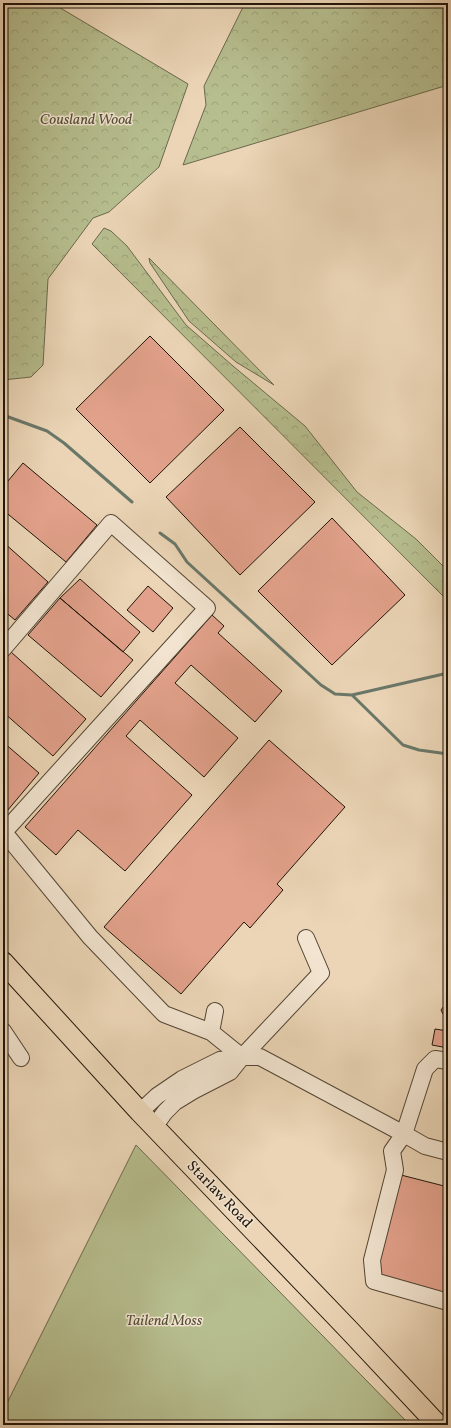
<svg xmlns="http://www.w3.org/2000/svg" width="451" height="1428" font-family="Vollkorn,serif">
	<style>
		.forest { fill: url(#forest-crowns); stroke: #6b694c }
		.park { fill: #b6bd8e; stroke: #6b694c }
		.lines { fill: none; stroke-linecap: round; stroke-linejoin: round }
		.stream { stroke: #697769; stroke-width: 3 }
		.building { fill: #e2a18b; stroke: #201509 }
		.minor-casing { stroke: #534534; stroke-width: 18 }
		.major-casing { stroke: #201509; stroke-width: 22 }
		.minor { stroke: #f2e4d0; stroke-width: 16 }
		.major { stroke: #ebd5b6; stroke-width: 20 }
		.labels { text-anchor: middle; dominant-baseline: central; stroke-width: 3; stroke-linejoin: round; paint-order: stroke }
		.park-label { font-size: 15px; font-style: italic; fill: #545038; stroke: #f2e4d0 }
		.street-label { font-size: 15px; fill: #201509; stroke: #f2e4d0 }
	</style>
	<defs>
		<pattern id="forest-crowns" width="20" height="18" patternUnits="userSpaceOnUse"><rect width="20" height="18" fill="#b6bd8e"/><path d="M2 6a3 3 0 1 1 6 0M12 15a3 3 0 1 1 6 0" fill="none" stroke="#9ca279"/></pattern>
	</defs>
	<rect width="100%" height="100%" fill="#ebd5b6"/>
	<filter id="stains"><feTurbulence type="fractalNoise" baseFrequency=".005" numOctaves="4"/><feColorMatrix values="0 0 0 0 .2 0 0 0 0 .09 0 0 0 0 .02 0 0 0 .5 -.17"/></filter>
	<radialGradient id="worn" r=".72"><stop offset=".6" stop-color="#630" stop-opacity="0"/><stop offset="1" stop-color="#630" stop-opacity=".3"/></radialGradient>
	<path class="forest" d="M3,3H52L188,84L159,167L109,212L93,218L48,279L43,365L31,377L3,380Z
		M245,3H448V85L183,165L206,105L204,86Z
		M104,228L111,231L127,246L186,325L233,366L305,426L357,492L416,539L447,570L448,601L92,244Z
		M149,258L274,385L236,362L189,321L150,263Z"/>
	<path class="park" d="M136,1145L410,1425H3V1411Z"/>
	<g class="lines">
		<path class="stream" d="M3,415L47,431L64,443L132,502
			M160,533L175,544L187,562L321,685L335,694L352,695L403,745L419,750L448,754
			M352,695L448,673"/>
	</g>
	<path class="building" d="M150,336L224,410L150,483L76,409Z
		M240,427L315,502L240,575L166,497Z
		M23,463L97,525L66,562L3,510V487Z
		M332,518L405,595L332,665L258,591Z
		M3,542L48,582L15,620L3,610Z
		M80,579L140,632L123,652L60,598Z
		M148,586L173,608L153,632L127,610Z
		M60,598L133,660L101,697L28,635Z
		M212,615L224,626L218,633L282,691L255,722L191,665L175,683L238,738L204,777L140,720L126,736L192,795L125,871L78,830L56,855L25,827Z
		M11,652L86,719L53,756L3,712V662Z
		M269,740L345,807L277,884L283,890L250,928L244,922L181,994L104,927Z
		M3,742L39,773L7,811L3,808Z
		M448,1004V1017H446L443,1014L441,1010L444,1006Z
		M435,1029L448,1031V1048L432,1045Z
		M401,1175L448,1187V1295L374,1275Z"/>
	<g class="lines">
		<defs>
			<path id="minor" d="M3,649L111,523L207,608L4,832
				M3,831L90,937L164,1014L211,1032L242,1057H260L404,1134L425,1146L448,1152
				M3,1031L21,1058
				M211,1032L215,1011
				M242,1057L321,973L306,938
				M448,1061L435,1059L425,1069L404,1134L392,1151L395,1170L372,1260L374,1281L448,1302
				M140,1112L157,1096L182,1079L220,1060L242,1057L230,1072L193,1091L175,1102L165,1112L154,1127"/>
			<path id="major" d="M3,962L140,1112L350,1331L438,1425"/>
		</defs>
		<use href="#minor" class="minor-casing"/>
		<use href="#major" class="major-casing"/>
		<use href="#minor" class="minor"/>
		<use href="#major" class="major"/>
	</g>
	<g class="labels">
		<g class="park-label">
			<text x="86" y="120">Cousland Wood</text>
			<text x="164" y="1321">Tailend Moss</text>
		</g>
		<g class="street-label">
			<text transform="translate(219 1195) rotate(46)">Starlaw Road</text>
		</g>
	</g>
	<rect width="451" height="1428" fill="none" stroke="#ebd5b6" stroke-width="16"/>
	<rect x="4" y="4" width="443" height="1420" fill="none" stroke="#201509" stroke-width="2"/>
	<rect x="8" y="8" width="435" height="1412" fill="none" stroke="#201509"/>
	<rect width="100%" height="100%" filter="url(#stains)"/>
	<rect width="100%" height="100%" fill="url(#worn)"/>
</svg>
